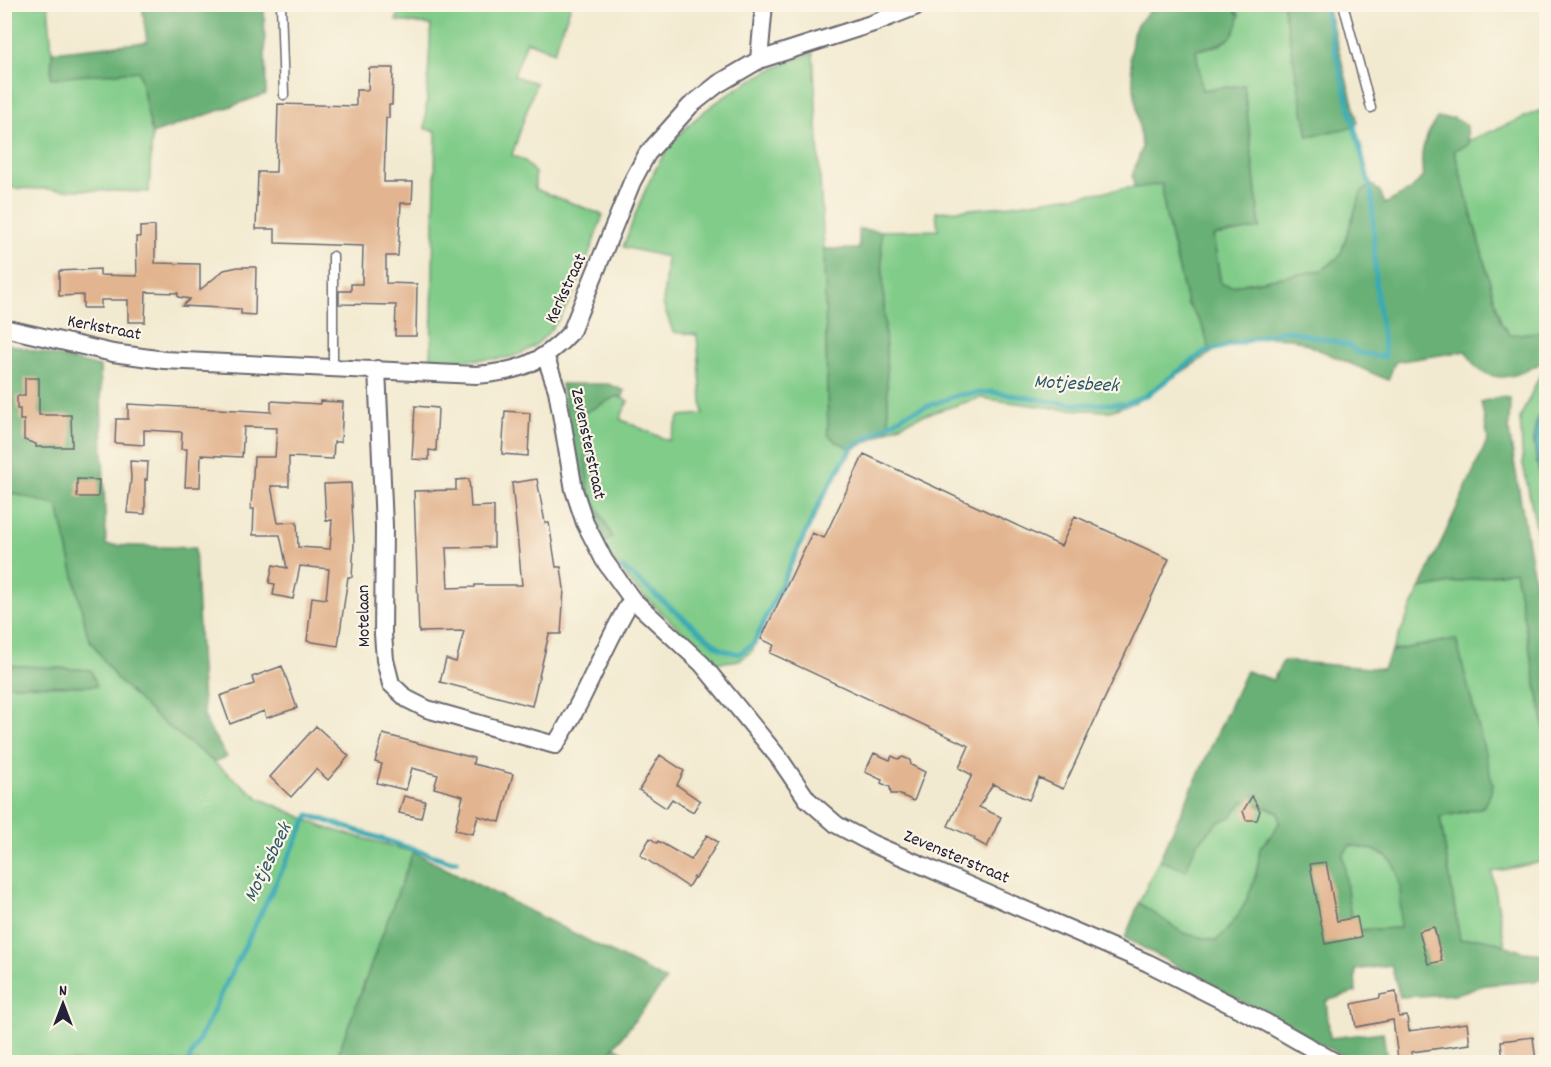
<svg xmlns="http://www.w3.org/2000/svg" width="1551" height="1067" font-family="Dekko,sans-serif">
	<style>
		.green { fill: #81cc89; stroke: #527762; stroke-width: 1.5 }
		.forest { fill: #68b075; stroke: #456958; stroke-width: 1.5; fill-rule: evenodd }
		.water { fill: #39aab4; stroke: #2e6678; stroke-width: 1.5 }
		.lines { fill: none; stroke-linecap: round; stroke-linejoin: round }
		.stream { stroke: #39aab4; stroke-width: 5 }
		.building { fill: #e2b48f }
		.lane-casing { stroke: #6b686f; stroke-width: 11 }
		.street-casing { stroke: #6b686f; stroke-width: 20 }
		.lane { stroke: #fff; stroke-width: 8 }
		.street { stroke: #fff; stroke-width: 16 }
		.labels { text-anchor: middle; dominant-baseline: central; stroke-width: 4.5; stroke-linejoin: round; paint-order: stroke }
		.street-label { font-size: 18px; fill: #22223b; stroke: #fcf5e5 }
		.water-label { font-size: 20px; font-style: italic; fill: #2b586b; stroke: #fcf5e5 }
	</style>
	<rect width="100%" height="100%" fill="#fcf5e5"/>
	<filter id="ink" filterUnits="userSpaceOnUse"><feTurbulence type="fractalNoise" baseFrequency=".0167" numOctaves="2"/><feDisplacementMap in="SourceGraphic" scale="12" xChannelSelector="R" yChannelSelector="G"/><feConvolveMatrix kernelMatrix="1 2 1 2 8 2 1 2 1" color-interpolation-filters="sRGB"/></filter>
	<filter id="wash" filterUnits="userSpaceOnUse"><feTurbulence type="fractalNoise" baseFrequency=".008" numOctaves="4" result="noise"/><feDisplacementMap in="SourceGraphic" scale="24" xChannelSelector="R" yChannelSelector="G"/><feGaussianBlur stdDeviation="1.35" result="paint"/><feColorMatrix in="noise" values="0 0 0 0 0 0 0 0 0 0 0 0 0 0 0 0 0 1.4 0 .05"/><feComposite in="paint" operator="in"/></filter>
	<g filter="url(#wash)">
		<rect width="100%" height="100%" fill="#f2ead0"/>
		<path class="green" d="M5,5H48L52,52L51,78L139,71L152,134L149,192L5,188Z
			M401,5H571L554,52L527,41L514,76L536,83L512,155L525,161L535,173V189L603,215C585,262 564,349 506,358C482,361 456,359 431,358L436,131L425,129L431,25L396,21Z
			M1239,5H1283L1308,136L1353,127L1371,184L1361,193L1340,256L1322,270L1232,286L1221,284L1213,236L1260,228L1244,85L1202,90L1196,50L1221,45L1239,15L1235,7Z
			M813,53L824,249L828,434L835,441L854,449L831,483L752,651L740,660L716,663L635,588L601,545L612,536L589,490L582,414L617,396L628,401L620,419L669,441L680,416L703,414L697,335L673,332L663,304L667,257L623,247C636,213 648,177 669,147C701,105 763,69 813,53Z
			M1546,108V331L1509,335L1501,323L1454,150L1468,145V141Z
			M1162,183L1165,212L1187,303L1202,325L1211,353L1136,402L1110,411L1061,409L980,398L918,417L889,430L881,231L938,230L936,212L1005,206Z
			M1546,372V401L1540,411L1533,440L1546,503V575L1523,464L1520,418L1540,375Z
			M12,493L58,506L88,637L116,678L155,716L259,798L326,828L413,852L335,1062H5L4,685L96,686L90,670L5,665L4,494Z
			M1515,571L1546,738V861L1492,872L1505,945L1479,938L1460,941L1440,817L1466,812L1483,807L1455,639L1392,651L1420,589Z
			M1244,801L1278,812L1280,823L1271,836L1260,847C1258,883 1243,917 1216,941L1183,933L1139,903L1159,860L1186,870L1196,845L1217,823L1231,817Z
			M1350,845C1362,847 1375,849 1386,856C1405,869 1401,907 1400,928L1355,930L1349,906L1343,855Z
			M614,1047L641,1062H605Z"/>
		<path class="forest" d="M1156,4L1231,5L1239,15C1237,44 1219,44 1196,50L1202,90L1244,85L1260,228L1213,236L1221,284L1232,286L1322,270L1340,256L1361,193L1371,184L1380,192L1385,204L1411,190L1424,175C1417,155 1426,135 1437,118H1454L1467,126L1468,145L1454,150L1501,323L1510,335L1546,331V360C1524,373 1499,387 1476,367C1472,363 1469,356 1466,351L1395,362L1388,380L1292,338L1263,337L1228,343L1211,353L1202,325L1187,303L1165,212L1162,184L1135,188L1132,176L1142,148L1130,57L1133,34L1137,25Z
			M142,5H264L266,94L152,134L139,71L51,78L52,52L147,42Z
			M1283,5H1327L1358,123L1353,127L1308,136Z
			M859,229L881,231L889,430L854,449L835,441L828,434L824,249H859Z
			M4,343L100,367L106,545L195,548L202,690L204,715L209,728L227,757L214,762L155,716L116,678L88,637L58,506L12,493L5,494Z
			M561,384H608L625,391L622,398L617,396L582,414L589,490L612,537L601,545L583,508Z
			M1499,397L1510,398L1509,431L1531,562L1546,634V738L1515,571L1420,589L1488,439L1481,402Z
			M1456,639L1493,784L1490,795L1483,807L1440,817L1460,940L1479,938L1493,941L1523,952L1546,954V977L1537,981L1485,985L1456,994L1400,997L1391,965L1355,970L1356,992L1326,1001L1330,1038L1383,1032L1387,1062H1354L1125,938L1139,903L1183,933L1216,941C1243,917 1258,883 1260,847L1271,836L1280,822L1278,811L1244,801L1231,817L1217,823L1196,845L1186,870L1159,860L1246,671L1273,680L1283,661L1383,669L1392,651ZM1350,845C1362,847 1375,849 1386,856C1405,870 1400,907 1400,928L1355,930L1349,906L1343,855Z
			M5,665L91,670L97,686L5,685Z
			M413,852L666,980L614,1047L605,1062H335Z"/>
		<path class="water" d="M1546,401V503C1539,470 1524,431 1546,401Z"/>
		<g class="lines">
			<path class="stream" d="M623,568L721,649L739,654L754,643L821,500L851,448L906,414L958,395L991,392L1070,404H1125L1147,395L1204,352L1286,330L1348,345L1358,353L1385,357L1376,286L1372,195L1323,4
				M188,1062L309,815L449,861H457"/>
		</g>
		<g id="blocks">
			<path class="building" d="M369,68H393L392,105H389V118H386L384,182H413L412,203H401L398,256H386V283L417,284L416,336H395L396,305L339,304V291H351V284H362L363,246L275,243V229H256L258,172H276L278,104L356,106V90H368Z
				M155,226V263L200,264V290L224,270L238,267H256L255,315L241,314V309L182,306L190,299L178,297V293L146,292L145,322H128V300H101V308H83V295L59,296V271L100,269V275L137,276L136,237H140V227Z
				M25,378H39V415H71L72,447H36V444L24,440V420H20V409H17V396H25Z
				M271,401L320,404V401L343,402L341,442H334L333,459L289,457V486H271L278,523L297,522L298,547L330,549L332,520L326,521L324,484L351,483L354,543L352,577H348L338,646L307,641L312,597L326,599L329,569L300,566L293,599L273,595L275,584L269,583L273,565L287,568L280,535H253L254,509H251L254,457H275L277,428L244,427L242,457L201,455L200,487H185L187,449H181L182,432L144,430V445L115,443L116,419H128V404L271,412Z
				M415,406L438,408L436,451L429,450V460L412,459Z
				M505,411L530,413L528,456L502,454Z
				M864,454L1061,546L1075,516L1169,559L1063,789L1039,778L1029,800L993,784L979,807L1001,817L987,847L974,840L975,838L948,826L972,775L959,768L969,746L770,653L774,645L761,639L812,533L824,538Z
				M130,461L148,462L147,480L145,479V514L127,513L131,478Z
				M77,479L99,480L98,497H77Z
				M469,479L471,507L494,506V547L446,548L448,588L475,587V585H522L512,483L537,479L545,523H549L556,567H561L564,589L561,634H549L532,706L440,682L446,659L456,662L464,631L419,632L414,491L456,490V480Z
				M282,666L297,708L266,718L264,711L230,724L220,696L254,684L252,677Z
				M316,726L349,756L328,780L316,769L291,797L270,777Z
				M383,734L474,758L473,764L513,774L500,822L478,816L473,834L455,830L463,796L434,788L438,775L412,768L406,790L377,783L382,764L375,762Z
				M874,753L890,760L892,756L898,759L903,757L910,760L911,765L925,772L914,801L898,794H891L890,787L881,783L882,780L865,772Z
				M660,755L684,771L677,785L700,801L693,812L672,799L666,808L639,790Z
				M404,796L425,801L421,818L399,813Z
				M1252,796L1260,811L1257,820H1246L1243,811Z
				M707,835L718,842L696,878L694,877L688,887L640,855L650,838L657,843L658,841L691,860Z
				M1326,862L1337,921L1357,917L1361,937L1325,944L1310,864Z
				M1434,927L1442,961L1428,964L1419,931Z
				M1396,992L1399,1017L1407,1016L1409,1031L1467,1023L1470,1044L1412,1052V1057L1398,1059L1393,1020L1356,1027L1352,1004L1380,998V995Z
				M1533,1037L1536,1062H1503L1501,1041Z"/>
		</g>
	</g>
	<g filter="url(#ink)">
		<use href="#blocks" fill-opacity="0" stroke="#6b686f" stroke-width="1.5"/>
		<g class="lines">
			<defs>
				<path id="lane" d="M281,4L284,95
					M1343,4L1371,108
					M333,256V367"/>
				<path id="street" d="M759,60L764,4
					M4,328L113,353L164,360L476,375C517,372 543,363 571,332L632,182L647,154L690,106L718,84L759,60L874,23L922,4
					M545,355L557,390L574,490L585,523L604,560L632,599L702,664L779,758L807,799L837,825L873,844L1148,963L1267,1023L1335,1062
					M377,369L384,526L383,634L385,660L391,684L407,699L427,709L555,745C585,700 603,646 632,599"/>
			</defs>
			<use href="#lane" class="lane-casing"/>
			<use href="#street" class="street-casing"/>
			<use href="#lane" class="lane"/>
			<use href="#street" class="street"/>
		</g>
	</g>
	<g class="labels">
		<g class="street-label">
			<text transform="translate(567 289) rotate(-65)">Kerkstraat</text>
			<text transform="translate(104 329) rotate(11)">Kerkstraat</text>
			<text transform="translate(587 444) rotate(78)">Zevensterstraat</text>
			<text transform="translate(365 616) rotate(-91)">Motelaan</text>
			<text transform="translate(956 858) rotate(23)">Zevensterstraat</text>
		</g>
		<g class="water-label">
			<text transform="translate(1076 385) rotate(3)">Motjesbeek</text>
			<text transform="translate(269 863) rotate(-64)">Motjesbeek</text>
		</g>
	</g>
	<rect width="1551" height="1067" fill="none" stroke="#fcf5e5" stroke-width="24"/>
	<g transform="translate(63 1004)" stroke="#fcf5e5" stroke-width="4.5" paint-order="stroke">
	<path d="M0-4.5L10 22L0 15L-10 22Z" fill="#22223b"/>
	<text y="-9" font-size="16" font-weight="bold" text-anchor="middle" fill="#22223b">N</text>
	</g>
</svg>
